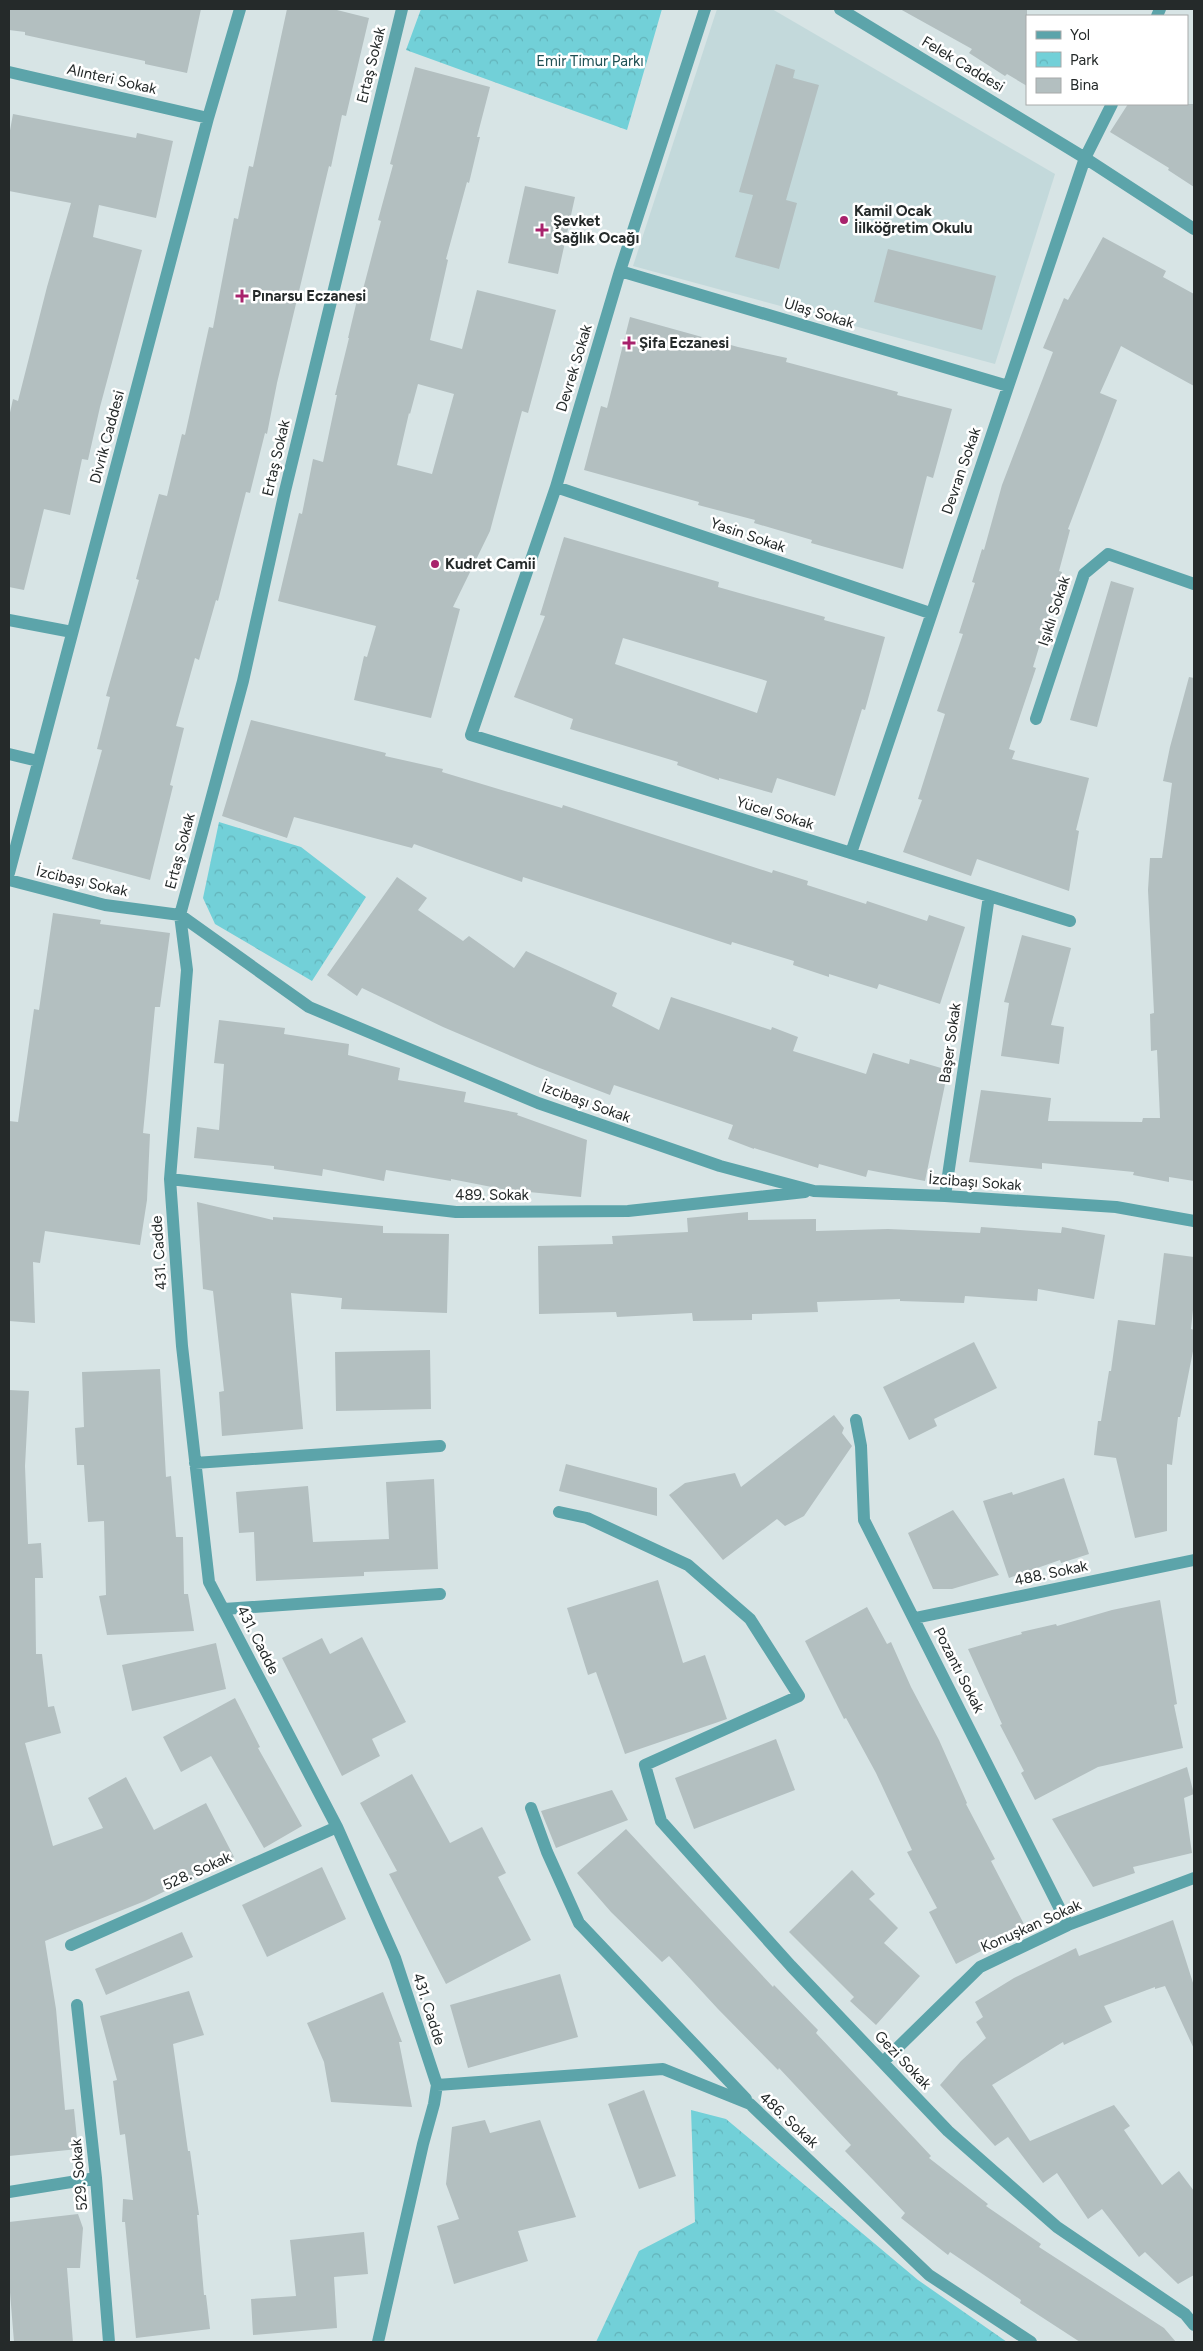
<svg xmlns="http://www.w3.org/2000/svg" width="1203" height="2351" font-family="Figtree,sans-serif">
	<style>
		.built { fill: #c3d9db }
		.park { fill: url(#park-crowns) }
		.building { fill: #b3bfc0; fill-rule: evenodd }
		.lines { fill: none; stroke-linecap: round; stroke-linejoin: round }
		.minor { stroke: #5ca4aa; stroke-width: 12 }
		.poi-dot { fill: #a8226c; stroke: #fff; stroke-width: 2 }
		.labels { text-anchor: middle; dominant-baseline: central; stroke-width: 5; stroke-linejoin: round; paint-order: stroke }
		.park-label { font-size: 15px; fill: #205155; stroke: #fff }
		.street-label { font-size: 15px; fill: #252a2a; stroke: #fff }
		.poi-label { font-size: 15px; font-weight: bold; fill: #252a2a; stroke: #fff; text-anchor: start }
	</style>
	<defs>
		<pattern id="park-crowns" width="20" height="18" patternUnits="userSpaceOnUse" patternTransform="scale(1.25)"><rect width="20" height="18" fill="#72d0d8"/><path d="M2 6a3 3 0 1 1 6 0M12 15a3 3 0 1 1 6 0" fill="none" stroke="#63b3ba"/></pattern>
	</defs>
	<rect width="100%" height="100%" fill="#d7e4e5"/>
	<path class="built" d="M717,9H772L1055,174L995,364L633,266Z"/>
	<path class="park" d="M421,9H662L627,130L406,50Z
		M219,822L301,847L366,897L312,981L215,924L203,898Z
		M691,2110L726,2119L918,2280L1007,2342H596L639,2251L695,2222Z"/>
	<path class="building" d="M9,9H201L187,73L145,64V61L25,35V32L9,30Z
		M287,9H333L369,18L346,116L342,115L331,167L329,166L277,383L267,434L265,433L250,493L246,492L218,601L216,600L199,660L195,658L176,726L184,728L170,785L173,786L150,880L72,859L102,750L97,749L110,697L106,696L139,580L136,579L159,494L167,496L182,434L185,435L209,327L213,328L234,218L238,219L249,166L253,167Z
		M900,9H1027V86L1007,74L1005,76L969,53L972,49Z
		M776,64L795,70L793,78L819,85L786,200L797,203L779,269L735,257L753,195L739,192Z
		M415,67L490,87L477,137H480L469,183L467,182L446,259L448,260L430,340L462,349L477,290L556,310L528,413L522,411L490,531L453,607L460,609L431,718L354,700L364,656L367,657L376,626L278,601L299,513L302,514L313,459L323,462L337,395H335L349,338H348L358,296L361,297L381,221L378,220L393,165L390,164ZM418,384L454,394L432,474L397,465L409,413L410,414Z
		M1128,104H1194V187L1168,170L1169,168L1110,132Z
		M13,114L136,138L137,133L173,141L156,218L99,205L93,237L142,250L100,407L88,460L82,459L70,515L44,509L24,590L9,587V417L13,399L18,401L47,287L71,203L9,191V136Z
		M525,186L575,197L558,274L508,263Z
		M1103,237L1166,271L1163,277L1194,294V386L1121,346L1100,393L1117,400L1068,529L1070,530L1059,571L1062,572L1033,667L1036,668L1009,749L1015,751L1012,759L1089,778L1076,830L1079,831L1069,891L977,859L971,876L903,852L922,800L918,799L945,714L937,711L963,634L959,633L975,583L972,582L982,549L984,550L1002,485L1053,352L1043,348L1064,298L1068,300Z
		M888,249L996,276L982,330L874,302Z
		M630,317L738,347L787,358L786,362L898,392L897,395L952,409L933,478L927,476L903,569L811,543L812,540L754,523L755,520L698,505L699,502L584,470L601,406L607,408Z
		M564,537L719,582L718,587L825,617L824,620L885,637L865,710L862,709L835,796L777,778L772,793L719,778V780L677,765L678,762L570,729L573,719L514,697L545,616L540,615ZM623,638L767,681L757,713L615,664Z
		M1111,581L1134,588L1097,727L1070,720Z
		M1189,677L1194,678V1181L1169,1177V1182L1133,1175L1134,1172L1042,1163V1169L969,1162L981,1090L1051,1098L1048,1121L1142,1122L1143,1118H1160L1157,1050L1151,1051L1150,1014L1154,1013L1148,890L1150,858H1162L1172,783L1163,781L1170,747Z
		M251,720L386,753L385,756L443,769L442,772L562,808L563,805L772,873L773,870L808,881L807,885L866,904L867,901L927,921L929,915L965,927L940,1004L879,984L877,989L829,974V977L793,965L794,961L732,942L731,945L523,877L522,882L414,844L412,848L294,817L287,838L222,816Z
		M397,877L427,898L418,910L463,941L469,936L514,968L526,951L617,993L612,1006L659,1030L671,997L771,1030L772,1027L798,1037L793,1051L866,1074L873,1053L909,1064L910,1059L948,1070L925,1181L868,1170L866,1177L819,1164L818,1168L754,1148V1149L728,1139L733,1125L614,1085L610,1095L537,1067L443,1027L362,988L357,996L327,975Z
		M53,913L101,920L100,924L170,933L160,1007H155L143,1133L150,1134L147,1200L140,1245L45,1231L40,1263L33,1262L35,1323L9,1321V1121L18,1122L34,1009L39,1010Z
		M1022,935L1071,948L1051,1025L1064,1027L1059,1064L1001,1056L1009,1003L1004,1002Z
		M219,1020L285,1028L284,1034L349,1044L348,1055L400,1068L398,1080L466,1092L464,1102L518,1113L517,1115L587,1140L581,1197L507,1190L451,1179V1181L386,1170L384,1181L323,1169L322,1176L274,1169V1166L194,1158L197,1127L219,1130L224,1064L214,1063Z
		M197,1202L273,1220V1217L383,1226V1233L449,1234L447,1313L341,1309L342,1298L291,1293L303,1429L222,1436L219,1392L224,1391L213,1291L203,1289Z
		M748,1212V1220L816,1219V1231L888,1229L980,1233L981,1227L1061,1233L1062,1227L1105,1235L1094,1299L1038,1289L1037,1301L965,1296L964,1303L900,1301V1299L817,1302L818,1312L752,1314V1320L693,1321L692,1313L617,1317L616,1312L539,1314L538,1246L613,1244L612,1236L688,1232L687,1218Z
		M1164,1253L1194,1257V1300L1191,1329L1194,1330V1346L1180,1417H1178L1172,1465L1167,1464V1531L1135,1538L1116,1458L1094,1455L1098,1421H1101L1109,1371H1111L1118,1320L1155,1325Z
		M974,1342L997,1388L934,1419L937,1426L909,1440L883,1387Z
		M430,1350L431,1409L336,1411L335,1352Z
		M160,1369L166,1477L171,1476L176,1537H183L184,1594H188L194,1631L107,1635L99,1596L106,1595L104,1521L88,1522L84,1465H77L75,1428L84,1427L82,1372Z
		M9,1390L29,1391L25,1466L28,1544L41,1543L43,1578H35L36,1654H42L48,1707L54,1706L61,1733L25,1743L53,1846L103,1828L88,1798L126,1777L154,1830L206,1803L234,1857L145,1901L45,1941L56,2009L65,2110L74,2109L78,2149L9,2156Z
		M834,1415L844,1428L842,1433L852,1446L804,1516L785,1526L777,1519L723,1560L669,1495L685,1483L735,1473L741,1487Z
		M566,1464L657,1488V1516L559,1491Z
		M1064,1478L1089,1554L1061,1563L1060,1560L1009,1578L983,1501L1012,1492L1013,1495Z
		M434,1479L438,1569L364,1572V1576L256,1581L254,1532L239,1533L236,1492L308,1486L313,1542L389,1539L386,1482Z
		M953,1510L999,1575L952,1589H933L908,1533Z
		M658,1580L683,1663L705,1655L727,1719L625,1754L596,1672L588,1675L567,1608Z
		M1160,1600L1177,1704L1174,1705L1183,1748L1098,1767L1035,1800L1021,1773L1024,1771L1000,1725L1002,1724L968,1649L1022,1634L1021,1632L1056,1624L1057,1626L1112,1610Z
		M867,1607L887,1644L891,1642L911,1687L939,1740L967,1803L966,1804L995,1859L991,1861L1026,1928L956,1964L929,1912L937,1908L907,1852L912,1850L876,1773L846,1718L844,1719L805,1641Z
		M362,1637L406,1722L372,1739L380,1756L342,1776L282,1658L322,1638L330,1654Z
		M216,1643L226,1689L132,1711L122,1665Z
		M235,1698L260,1747L258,1748L302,1826L264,1848L211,1756L181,1772L163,1737Z
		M776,1739L795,1790L694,1829L675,1778Z
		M1187,1767L1194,1794L1184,1798L1192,1853L1133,1867L1135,1873L1093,1887L1052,1819Z
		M412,1774L450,1843L482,1827L506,1873L498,1877L531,1940L446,1984L389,1874L397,1871L360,1803Z
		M612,1790L628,1820L556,1848L541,1811Z
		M626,1829L773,1987L774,1985L818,2030L816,2033L931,2156L929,2158L988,2204L986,2206L1041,2244L1039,2247L1164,2328L1176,2342H1080L1020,2303L1021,2300L950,2252L948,2255L901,2218L905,2213L845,2151L851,2145L779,2068L778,2070L718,2009L669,1956L662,1962L611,1912L577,1873Z
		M322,1867L346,1919L267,1957L242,1905Z
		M852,1870L875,1894L869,1899L898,1928L884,1943L920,1976L876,2025L850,2001L854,1997L789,1932Z
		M1173,1920L1194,1986V2049L1165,1986L1155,1989V1987L1104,2006L1112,2022L1064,2045L1063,2042L992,2085L1030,2141L1114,2105L1130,2126L1124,2130L1162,2185L1179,2171L1194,2191V2275L1178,2284L1145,2252L1139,2257L1102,2209L1088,2219L1057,2173L1043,2183L1008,2137L995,2146L940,2085L961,2061L986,2038L976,2022L983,2017L975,2002L1014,1978L1076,1948L1079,1956Z
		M182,1932L193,1957L106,1995L95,1969Z
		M560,1974L578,2037L468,2068L450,2005Z
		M189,1991L204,2035L173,2044L188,2151H190L199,2215H197L204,2295H206L210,2329L136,2338L125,2222H122L123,2199L133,2200L125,2134L120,2135L113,2081L117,2080L100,2016Z
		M383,1992L402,2042H399L412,2107L331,2102L324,2062L307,2023Z
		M644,2090L676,2176L639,2189L608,2104Z
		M485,2120L490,2133L540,2120L576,2217L518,2231L528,2261L454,2284L437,2226L459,2219L446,2184L452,2127Z
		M78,2214L83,2228L80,2268H67L73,2342H14L9,2280V2222Z
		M364,2232L368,2274L334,2277L337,2328L253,2335L251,2299L296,2296L290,2240Z"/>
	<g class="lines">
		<path class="minor" d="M705,9L620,271L556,487L471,735L1070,921
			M840,9L1085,158L1194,229
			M1157,16L1160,9
			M9,72L208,118
			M620,271L1008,386
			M556,487L930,613
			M9,620L72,632
			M1036,719L1084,574L1108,554L1194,584
			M9,754L38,761
			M851,853L1085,158L1112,104
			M9,873L208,118L240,9
			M9,880L105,905L180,915L309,1007L538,1103L720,1166L814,1191L945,1196L1116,1207L1194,1221
			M170,1179L456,1212L628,1211L805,1192
			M945,1196L989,896
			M856,1420L861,1446L864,1520L1068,1925
			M195,1463L440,1446
			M559,1512L587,1518L688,1565L750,1619L799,1696L645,1765L661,1821L791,1966L948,2131L1057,2227L1185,2314L1194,2325
			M224,1609L440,1594
			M915,1618L1194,1560
			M531,1808L547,1852L579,1923L746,2099
			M71,1945L337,1827
			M77,2005L96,2178L109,2342
			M883,2062L980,1967L1068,1925L1194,1878
			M437,2085L663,2069L750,2104L929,2275L1031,2342
			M9,2192L96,2178
			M378,2342L423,2144L434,2104L437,2085L395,1958L337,1827L209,1582L182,1346L170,1179L187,970L180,915L243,681L285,491L402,9"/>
	</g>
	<g class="poi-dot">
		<circle cx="844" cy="220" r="5"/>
		<path d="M539.5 222.5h5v5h5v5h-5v5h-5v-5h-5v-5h5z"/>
		<path d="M239.5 288.5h5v5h5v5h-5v5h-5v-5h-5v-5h5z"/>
		<path d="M626.5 335.5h5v5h5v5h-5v5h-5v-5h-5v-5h5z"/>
		<circle cx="435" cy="564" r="5"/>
	</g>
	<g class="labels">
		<g class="park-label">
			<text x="590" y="61">Emir Timur Parkı</text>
		</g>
		<g class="street-label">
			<text transform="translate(963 64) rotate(31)">Felek Caddesi</text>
			<text transform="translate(371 65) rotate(-76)">Ertaş Sokak</text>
			<text transform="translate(112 79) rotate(13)">Alınteri Sokak</text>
			<text transform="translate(819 313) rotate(17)">Ulaş Sokak</text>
			<text transform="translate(574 368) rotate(-73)">Devrek Sokak</text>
			<text transform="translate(107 437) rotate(-75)">Divrik Caddesi</text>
			<text transform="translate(276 458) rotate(-77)">Ertaş Sokak</text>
			<text transform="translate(961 471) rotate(-71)">Devran Sokak</text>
			<text transform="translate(748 535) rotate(19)">Yasin Sokak</text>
			<text transform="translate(1054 611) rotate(-72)">Işıklı Sokak</text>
			<text transform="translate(775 813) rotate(17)">Yücel Sokak</text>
			<text transform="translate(180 851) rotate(-75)">Ertaş Sokak</text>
			<text transform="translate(82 881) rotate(13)">İzcibaşı Sokak</text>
			<text transform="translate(950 1043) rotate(-82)">Başer Sokak</text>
			<text transform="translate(586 1102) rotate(20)">İzcibaşı Sokak</text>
			<text transform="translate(975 1182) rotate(4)">İzcibaşı Sokak</text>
			<text x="492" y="1195">489. Sokak</text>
			<text transform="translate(159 1253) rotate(-94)">431. Cadde</text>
			<text transform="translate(1051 1573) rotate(-12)">488. Sokak</text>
			<text transform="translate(258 1640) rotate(63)">431. Cadde</text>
			<text transform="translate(959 1670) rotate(63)">Pozantı Sokak</text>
			<text transform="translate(197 1871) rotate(-24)">528. Sokak</text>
			<text transform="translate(1031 1926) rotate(-24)">Konuşkan Sokak</text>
			<text transform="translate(429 2009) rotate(72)">431. Cadde</text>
			<text transform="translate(903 2060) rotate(46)">Gezi Sokak</text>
			<text transform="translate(789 2120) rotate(43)">486. Sokak</text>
			<text transform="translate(79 2175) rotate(-95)">529. Sokak</text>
		</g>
		<g class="poi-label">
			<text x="854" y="211">Kamil Ocak<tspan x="854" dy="17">İilköğretim Okulu</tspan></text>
			<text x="553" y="221">Şevket<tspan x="553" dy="17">Sağlık Ocağı</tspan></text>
			<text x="252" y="296">Pınarsu Eczanesi</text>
			<text x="639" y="343">Şifa Eczanesi</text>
			<text x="445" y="564">Kudret Camii</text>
		</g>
	</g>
	<rect width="1203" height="2351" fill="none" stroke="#252a2a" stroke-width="20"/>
	<rect x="1026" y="15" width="162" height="90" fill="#ffffff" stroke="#a8aaaa"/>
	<rect x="1036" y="31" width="25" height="8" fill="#5ca4aa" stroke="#a8aaaa"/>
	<text x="1070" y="40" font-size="15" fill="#252a2a">Yol</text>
	<rect x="1036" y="52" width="25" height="15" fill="url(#park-crowns)" stroke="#a8aaaa"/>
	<text x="1070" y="65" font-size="15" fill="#252a2a">Park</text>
	<rect x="1036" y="78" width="25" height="15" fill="#b3bfc0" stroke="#a8aaaa"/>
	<text x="1070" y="90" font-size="15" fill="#252a2a">Bina</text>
</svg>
